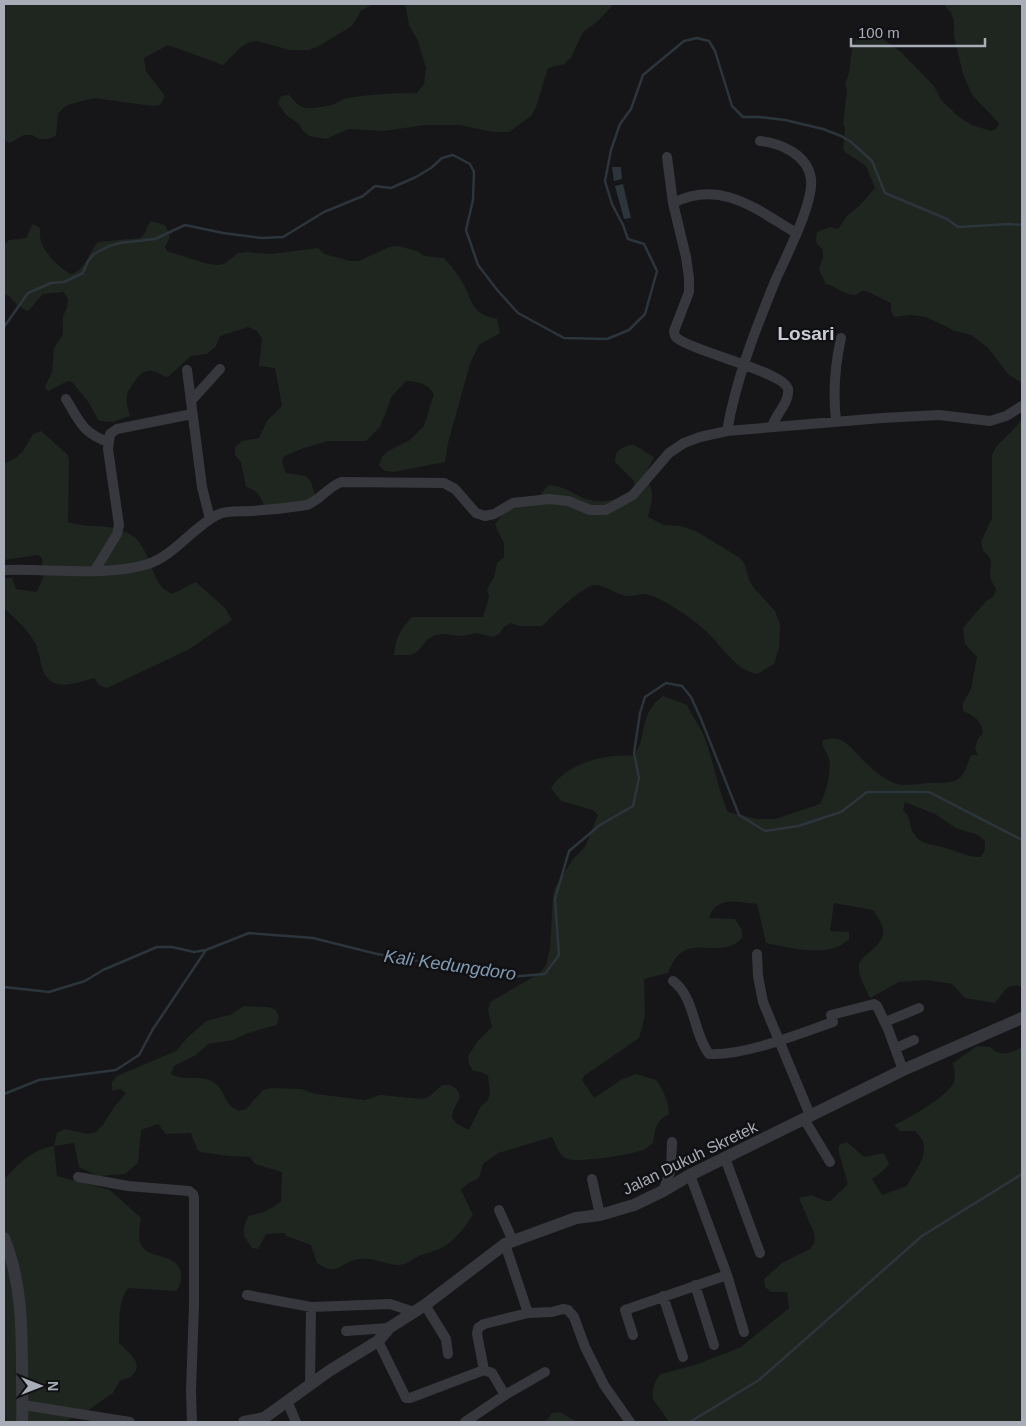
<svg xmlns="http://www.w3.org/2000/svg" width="1026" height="1426" font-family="Arial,sans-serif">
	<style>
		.green { fill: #1e261f; fill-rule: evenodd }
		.water { fill: #2c353c }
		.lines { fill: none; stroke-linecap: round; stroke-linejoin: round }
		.stream { stroke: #2c353c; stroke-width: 2.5 }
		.minor { stroke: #37383d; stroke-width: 10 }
		.tertiary { stroke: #37383d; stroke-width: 12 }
		.labels { text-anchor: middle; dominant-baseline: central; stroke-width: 5; stroke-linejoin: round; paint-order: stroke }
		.street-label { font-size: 16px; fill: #a8adb8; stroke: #111113 }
		.water-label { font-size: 18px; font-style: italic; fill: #7f9bb3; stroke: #111113 }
		.quarter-label { font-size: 19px; font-weight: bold; fill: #c9ccd4; stroke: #111113 }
	</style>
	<rect width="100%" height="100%" fill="#161618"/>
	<path class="green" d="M4,4H373L361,11L352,26L317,47L308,50H290L256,41L248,43L241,47L223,65L168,45L144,58L146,71L165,96L160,105L152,106L94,98L70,104L63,108L58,114L56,136L48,139H39L32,135H24L10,143L4,140Z
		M405,4H614L597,22L583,32L571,58L564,64L548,68L536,107L531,116L509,132H493L460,125H425L384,131L349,129L326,139L309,136L303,131L299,124L286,115L278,103L281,96L289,95C294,100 299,108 307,108C312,109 329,106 334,104C339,102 342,99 348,98C371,94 394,93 417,93L424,84L426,68L418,41L409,25Z
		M943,4H1022V383L1008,374L988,348L971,335L955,331L926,317L910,315L894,317L891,311V303L866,291H862L856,295C844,295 837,287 826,284L819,270C820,265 823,260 823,254C823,243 813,249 817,232L830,227L838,229L847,216L860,205L875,188L866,166L845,152L843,148L845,128L843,124L847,91L845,83C856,65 844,43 865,31L880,37L901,52L934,86L941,100L959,117L972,125L991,131L996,129L999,123L972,95L963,74L954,36V21L951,13Z
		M151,221L165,225C172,239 171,234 165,247L167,251L208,264L217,265L224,264L238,253L246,252L271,254L318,248L324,254L350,261H359L389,247L398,246L417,251L424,256L444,258C452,266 460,277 465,287C470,297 472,308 482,314C486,316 493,318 497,319L500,333L479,345L470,364L448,443L445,462L393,472L385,471L379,465L382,457L388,451L410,440L424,426L434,394C427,384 419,381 406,381L392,396L380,427L366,441H328L301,449L283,457L282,462L286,473L306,476L311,482L315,495L305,502L264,506C260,495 258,491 246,487L241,462L235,455V447L242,441L259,438L267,421L282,406L275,368L259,366L262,339L257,331L248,327L220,336L216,346L207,354L191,356L169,376L165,377C148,366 142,370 132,385C130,389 127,392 127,396C125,403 129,410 130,416L113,422L100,421L97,418L89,403L72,382L68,381L48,391L45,387L52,372L54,348L63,334V316L67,308L68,299L64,292L43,294L30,309L27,311L17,305L9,296L4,294V244L9,240L26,238L33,224L40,228C40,233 40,240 42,244C47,256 59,267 70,274C86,271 88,253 98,242L140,238C147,234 146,226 151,221Z
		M1022,420V986C1004,984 1005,992 995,1003L965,998L952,984L927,980L899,982L870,998C866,989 857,974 859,964C860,960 863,958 866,955C887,938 888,932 873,910L834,903L830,931L849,932V939C829,959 791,948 766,943L757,904C738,902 716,895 709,918L735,919L742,930V938C718,964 685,926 668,973L644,979L645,1016L639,1038L584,1076L582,1080L594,1098L621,1080L636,1074L656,1080C663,1090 669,1101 669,1114C656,1121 655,1129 653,1143C649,1146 645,1150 640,1151C629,1155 576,1163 567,1159C559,1156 556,1144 552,1137L498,1153L483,1164L479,1178L467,1184L461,1190L473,1215C464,1227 455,1242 441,1248C434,1252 426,1253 419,1256C412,1259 406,1265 398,1265C385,1264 372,1257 360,1259C340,1261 339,1278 317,1263L311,1245L287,1236L284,1233L266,1234L258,1249L252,1248L244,1236V1227L248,1216L264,1212L281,1202L282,1172L255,1164L250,1157L228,1156L200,1152L197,1149L191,1133L166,1134L158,1124L141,1130L138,1163L125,1174L98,1176L79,1167L74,1143L54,1146L57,1176L110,1190L141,1218C140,1226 137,1237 141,1245C150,1261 182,1252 181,1277C181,1282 180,1287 176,1291L128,1288C117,1303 120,1325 119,1343C128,1352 147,1365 130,1377C127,1379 122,1379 119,1382L113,1393L84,1413H80L65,1422H4V1179C19,1164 32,1149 54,1146L57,1133L65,1129L88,1134L96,1132L102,1126L115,1106L126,1093L120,1089L112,1091V1082L117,1076L176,1051L187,1038L206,1021L230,1015L244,1006L268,1007L276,1010L279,1017L277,1025L248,1033L233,1040L208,1044L196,1055L174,1066L171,1074C184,1082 201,1074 213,1082C227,1091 222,1104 239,1111L246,1109L263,1090L271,1088L301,1089L316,1094L365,1100L380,1095L423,1099L430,1096L442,1085H450L457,1089L460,1097L453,1111L452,1118L457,1124L469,1130L481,1106L488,1100L490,1093L488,1076L481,1072L473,1071L469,1064L468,1056L477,1042L492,1027L488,1010L490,1002L540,973L546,965L550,949L553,895L555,887L573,859L585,847L598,815L593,810L561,801L551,788C565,764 606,753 633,756C649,738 636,716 663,696L687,705C692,716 699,725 704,736C714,761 717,788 728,812L758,819H775L820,804C826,794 833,768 828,756C825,750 823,748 822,741C843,732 852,750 866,763C874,771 884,779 894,783C902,787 922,783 932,783C961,782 961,782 971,755H978L975,748L978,739L983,733C981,719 975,717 963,711V703L971,689L977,657L965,644L963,628L986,601L993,597L996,589C993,584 990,579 990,573C991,561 994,560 983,551L981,542L992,518V455L996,447ZM905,802L935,814L956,828L978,835L985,841V849L981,857C968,857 959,852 946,848C935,844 922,846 914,834C908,826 913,820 903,810Z
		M41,431L68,455L69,462L68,522C91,530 108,521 131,535C149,546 150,573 162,587C165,590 169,592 172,594L196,582L225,608L232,620L188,650L107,688L99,685L94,678C79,682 54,693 44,673C40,664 40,653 35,643C28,629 15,619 4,608V578H12L16,589L37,592L43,577L42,558L38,555L4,560V464L17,457L23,451L33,434Z
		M629,445H634L654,457L645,476C656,494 652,498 648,517L664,525L680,526L696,531L740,558L745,565L749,580L753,587L775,611L780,624L779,648L774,664L757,674C738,671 724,650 711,636C699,623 662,596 644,594C639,594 634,596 629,596C618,596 608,586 596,585C583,584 552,617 542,626H519L511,623L504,627L499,634L492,637L477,633L461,636L444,634L435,635L428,639L418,651L411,655H394C395,639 401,628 412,617H483L489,597L487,589L494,577L497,563L504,557V544L495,524L505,511L534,503L548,485C564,485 575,496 589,500C603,504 630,499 635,484L633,480L615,462C615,450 620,449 629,445Z
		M977,1046L990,1047C1003,1058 1009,1053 1022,1047V1422H669L653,1399C651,1392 655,1379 661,1374L698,1364L741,1347L789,1308L787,1292H771L765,1287L764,1279L782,1263L810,1249L815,1242L814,1233L799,1198L811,1195L826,1201H830L848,1184L838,1149L839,1145L847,1142L864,1157L884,1153L889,1164L883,1171L872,1179L882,1195L907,1186C917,1167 935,1149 915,1131H900L894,1125C908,1119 948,1096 954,1082C956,1076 954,1069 953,1063Z
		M560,1412L577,1422H545L552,1413Z"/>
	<path class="water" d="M612,167H621L622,179L614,181Z
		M623,184L631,218L624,219L615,186Z"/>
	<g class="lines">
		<path class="stream" d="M4,327L28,293L51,283L64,282L83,273L88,261L94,254L109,246L120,243L155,239L185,225L223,233L262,238L283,237L324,212L363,196L375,186L391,188L416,177L431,168L442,158L453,155L470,164L474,172L473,200L466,230L478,265L498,291L518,313L564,338L607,339L629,330L645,314L657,271L644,244L628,239L623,225L612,204L605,181L611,150L620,124L631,109L643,75L684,41L697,38L709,41L715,51L732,106L743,117H759L785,120L823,129L841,136L850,141L872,161L885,193L947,219L958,227L1009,224L1022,225
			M4,987L49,992L85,981L103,970L157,947H172L194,952L206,950
			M4,1094L39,1080L116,1070L139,1055L153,1029L206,950L249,933L313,938L377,954L509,977L545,974L559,955L555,899L569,851L600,825L633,806L639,778L634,753L640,713L645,697L666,683L682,686L691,697L701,719L739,815L765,831L798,826L841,812L867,792H929L1022,840
			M690,1422L759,1380L922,1236L1022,1174"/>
		<path class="minor" d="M667,157L673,203L686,257L689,278V292L674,331C675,334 674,336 677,338C694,352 785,372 788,389C790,402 775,415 772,427
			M673,203C721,179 756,209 796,233
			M187,370L202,487L210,519
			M66,399C80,422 82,432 108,442
			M191,401L220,369
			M836,421C833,394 835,365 841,338
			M727,431C736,379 756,328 776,279C786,257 814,202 811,179C808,155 781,143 760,141
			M4,570C48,568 107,577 148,564C175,555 192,528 217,515C227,510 239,512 250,511C269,510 288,508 307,505C320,500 327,488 341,482L444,483L455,489L476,513L485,516L494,514L513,503L549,499L568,501L590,510H606L633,495L669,453L684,443L700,437L727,431L882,418L939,415L990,421L1006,416L1022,406
			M95,570L117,534L119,525L108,449L110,434L117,429L192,414
			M757,954L758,976L763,1002L810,1115
			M673,981C695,997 693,1033 709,1054C744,1056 799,1034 833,1022L831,1015L874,1004L877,1006L888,1029L903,1070
			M885,1022L919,1008
			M896,1048L914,1040
			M804,1119L830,1162
			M725,1158L760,1253
			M690,1175L727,1275L744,1332
			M78,1177L128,1186L189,1191L193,1194L194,1198V1306L191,1391L192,1422
			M592,1179L600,1215
			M663,1191L671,1170L672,1142
			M499,1210L513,1241
			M505,1244L528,1313L552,1312L563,1309L568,1310L574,1317L585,1347L604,1385L630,1422
			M695,1285L714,1345
			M247,1295L311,1307L390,1304L414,1312
			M663,1296L683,1357
			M425,1305L446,1339L448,1354
			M346,1331L389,1328
			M633,1335L625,1310L727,1275
			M378,1341L406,1398H410L484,1370L492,1373L505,1395L465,1422
			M484,1370L477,1334L478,1328L484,1324L528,1313
			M310,1384L311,1307
			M505,1395L545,1372
			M287,1401L296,1422
			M23,1405L130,1422"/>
		<path class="tertiary" d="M4,1238C22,1282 22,1329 22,1376C22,1391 23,1407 22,1422
			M244,1422L264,1418L329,1371L378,1341L389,1328L425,1305L505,1244L576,1218L600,1215L634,1205L663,1191L690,1175L903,1070L1022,1018"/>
	</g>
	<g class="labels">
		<g class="street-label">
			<text transform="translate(690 1158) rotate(-26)">Jalan Dukuh Skretek</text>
		</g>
		<g class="water-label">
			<text transform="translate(450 965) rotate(8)">Kali Kedungdoro</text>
		</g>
		<g class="quarter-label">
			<text x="806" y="333">Losari</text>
		</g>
	</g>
	<rect width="1026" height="1426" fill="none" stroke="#a8adb8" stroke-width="10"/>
	<g transform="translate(40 1386) rotate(90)" stroke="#111113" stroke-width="4" paint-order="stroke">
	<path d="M0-4L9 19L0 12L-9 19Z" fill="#a8adb8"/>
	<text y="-8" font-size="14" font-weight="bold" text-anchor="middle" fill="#a8adb8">N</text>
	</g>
	<path d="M851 38v8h134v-8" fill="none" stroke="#a8adb8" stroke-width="2.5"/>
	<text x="858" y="38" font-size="15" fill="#a8adb8" stroke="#111113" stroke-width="4" paint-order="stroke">100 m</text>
</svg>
